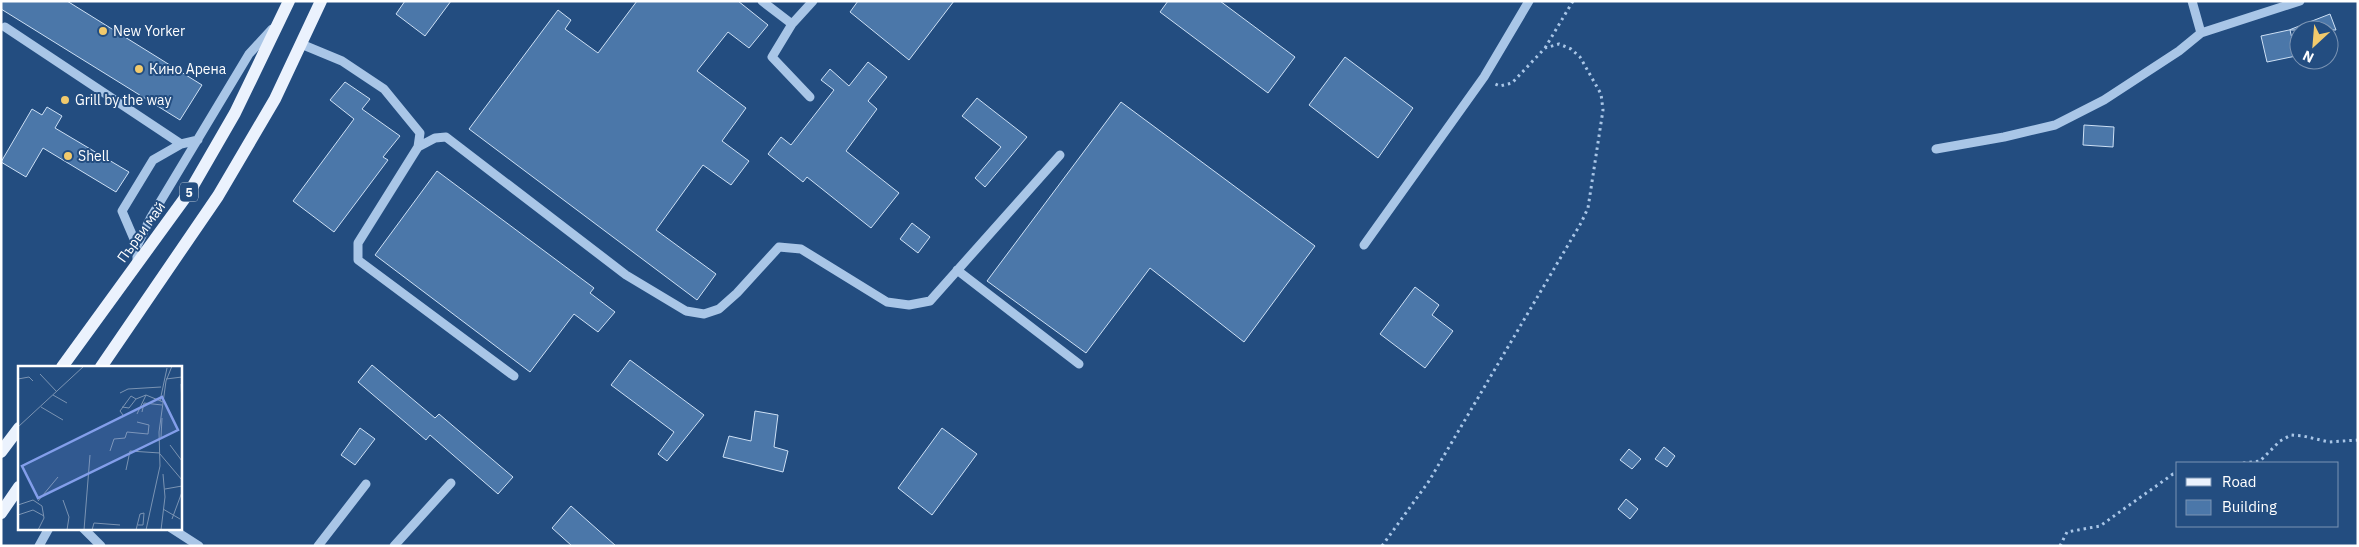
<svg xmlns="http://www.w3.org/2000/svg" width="2359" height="547" font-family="'IBM Plex Sans',sans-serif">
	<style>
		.building { fill: #4b77a9; stroke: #cde0f5 }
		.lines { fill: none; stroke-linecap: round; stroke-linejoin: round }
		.path { stroke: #a9c6e7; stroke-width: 3; stroke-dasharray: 2.5 4; stroke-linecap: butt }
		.minor { stroke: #a9c6e7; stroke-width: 9 }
		.major { stroke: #ebf2fd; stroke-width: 12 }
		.poi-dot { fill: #f2ca6c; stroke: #234d80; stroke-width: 2 }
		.labels { text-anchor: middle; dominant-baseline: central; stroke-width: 4; stroke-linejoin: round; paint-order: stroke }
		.shield { fill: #234d80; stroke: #bdcad9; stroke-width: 1 }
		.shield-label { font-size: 12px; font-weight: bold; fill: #fff }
		.poi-label { font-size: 14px; fill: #fff; stroke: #234d80; text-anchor: start }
		.street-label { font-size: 14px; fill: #fff; stroke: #234d80 }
		.inset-road { fill: none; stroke: #7b94b3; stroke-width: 1 }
		.view { fill: #839eea; fill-opacity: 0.15; stroke: #839eea; stroke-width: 2.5 }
		.inset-edge { fill: none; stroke: #fff; stroke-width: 2.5 }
	</style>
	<rect width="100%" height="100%" fill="#234d80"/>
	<path class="building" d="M1,1H67L202,85L180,120L1,9Z
		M405,1H451L425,36L396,14Z
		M637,1H738L768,25L749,48L728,32L697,71L746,108L722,141L749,161L731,185L703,165L656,230L716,274L697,300L469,129L558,10L571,20L565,29L598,53Z
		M858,1H954L909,60L850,12Z
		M1168,1H1220L1295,57L1268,93L1160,12Z
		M2330,14L2336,30H2290L2296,56L2267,62L2261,36L2289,30Z
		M1345,57L1413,108L1378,158L1309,105Z
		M868,62L887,77L868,101L877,109L846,151L899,193L871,228L807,177L803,182L768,154L781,137L791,145L834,90L821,80L830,69L849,86Z
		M345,82L370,99L362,109L400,136L383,157L388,160L334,232L293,201L354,119L330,100Z
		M977,98L1027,137L985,187L975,178L1001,147L962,116Z
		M1121,102L1315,246L1244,342L1150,268L1086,353L987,281Z
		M47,107L62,116L55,128L129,172L116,192L43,148L26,177L1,162L32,109L42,115Z
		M2084,125L2114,127L2113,147L2083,145Z
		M437,171L594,288L590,293L615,312L598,332L574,314L530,372L375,255Z
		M912,223L930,237L918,253L900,239Z
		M1415,287L1439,305L1432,315L1453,331L1425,368L1380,334Z
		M630,360L704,415L667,461L658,454L674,432L611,385Z
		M372,365L435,418L439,414L513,477L498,494L430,435L426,440L358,382Z
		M755,411L778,415L774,447L788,451L783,472L723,457L729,436L751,441Z
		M360,428L375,439L355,465L341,455Z
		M942,428L977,454L932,515L898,488Z
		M1664,447L1675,456L1667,467L1655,459Z
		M1629,449L1641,459L1632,469L1620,460Z
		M1626,499L1638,509L1630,519L1618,509Z
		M571,506L616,546H572L552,528Z"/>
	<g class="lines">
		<path class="path" d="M1545,48L1573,1
			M2243,463L2260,461L2280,441L2291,435L2303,436L2329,442L2358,440
			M1382,546L1429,481L1581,223L1588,208L1603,110L1601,94L1580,57L1571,49L1559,44L1545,48L1512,83L1500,86L1493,83
			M2060,546L2067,532L2100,526L2173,474H2178"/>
		<path class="minor" d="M762,1L792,24L813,1
			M2192,1L2201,33
			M792,24L772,57L810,97
			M5,27L181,144
			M301,44L342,61L384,89L420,133L418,147
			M1936,149L2004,137L2055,125L2104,100L2179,51L2201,33L2300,1
			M1364,245L1484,77L1529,1
			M137,246L122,211L153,160L181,144L198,140
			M137,263V246L151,217L249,54L272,29
			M957,270L1079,364
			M514,376L358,260V243L418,147L435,138L446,137L626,275L686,311L704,314L719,309L737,293L779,247L801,249L887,302L909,305L930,301L1060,155
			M83,528L101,546
			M171,528L199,546
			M39,546L49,528
			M318,546L366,484
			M394,546L451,483"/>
		<path class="major" d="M62,367L190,191L235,113L289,1
			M101,367L218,196L275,99L321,1
			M1,452L19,428
			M1,513L19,487"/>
	</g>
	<g class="poi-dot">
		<circle cx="103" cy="31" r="5"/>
		<circle cx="139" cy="69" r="5"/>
		<circle cx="65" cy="100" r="5"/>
		<circle cx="68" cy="156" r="5"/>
	</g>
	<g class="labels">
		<rect class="shield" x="180" y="182.5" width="18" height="19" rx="4"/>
		<g class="shield-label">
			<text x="189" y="192">5</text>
		</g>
		<g class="poi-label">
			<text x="113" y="31">New Yorker</text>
			<text x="149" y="69">Кино Арена</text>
			<text x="75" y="100">Grill by the way</text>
			<text x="78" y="156">Shell</text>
		</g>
		<g class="street-label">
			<text transform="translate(141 232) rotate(-54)">Първи май</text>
		</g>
	</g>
	<g transform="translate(18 366)">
		<rect width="164" height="164" fill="#234d80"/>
		<path class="inset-road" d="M22,8L39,26M0,13L11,11L15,15M148,13L164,11M163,18L164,38M102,27L110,23L143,21M35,29L49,37M142,35L149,2M23,41L45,54M104,41L111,42L118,33M124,46L126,37L144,39M119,48L128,29M105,49L102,45L113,30L118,33L128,29L145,36M0,61L66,0M143,71L144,52M152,79L164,95M92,85L96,73L107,72L109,66L130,68L131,59L119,56M142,88L164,114M108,104L112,85L142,87M147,123L164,120M45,134L51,151L49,164M20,135L40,111M0,139L15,134L24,140L26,152L20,164M145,143L162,153M0,149L15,144L26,150M154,153L164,126M66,164L72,89M74,164L76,157L102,159M118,164L122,148L126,147L125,159H120M128,164L142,100L141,66L148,15L154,0M143,164L147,131L145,108"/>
		<path class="view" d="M144,31L160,64L20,132L4,100Z"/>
		<rect width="164" height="164" class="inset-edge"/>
	</g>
	<rect width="2359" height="547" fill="none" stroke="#ffffff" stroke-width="5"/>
	<rect x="2176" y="462" width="162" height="65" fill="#234d80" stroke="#7b94b3"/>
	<rect x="2186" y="478" width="25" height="8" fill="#ebf2fd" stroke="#7b94b3"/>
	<text x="2222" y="487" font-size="15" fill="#ffffff">Road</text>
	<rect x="2186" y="500" width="25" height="15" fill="#4b77a9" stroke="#7b94b3"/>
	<text x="2222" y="512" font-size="15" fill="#ffffff">Building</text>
	<g transform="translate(2314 45) rotate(206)"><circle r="24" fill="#234d80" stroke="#7b94b3"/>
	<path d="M0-4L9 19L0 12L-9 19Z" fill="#f2ca6c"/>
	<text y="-8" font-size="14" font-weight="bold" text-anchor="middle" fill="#ffffff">N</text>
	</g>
</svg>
